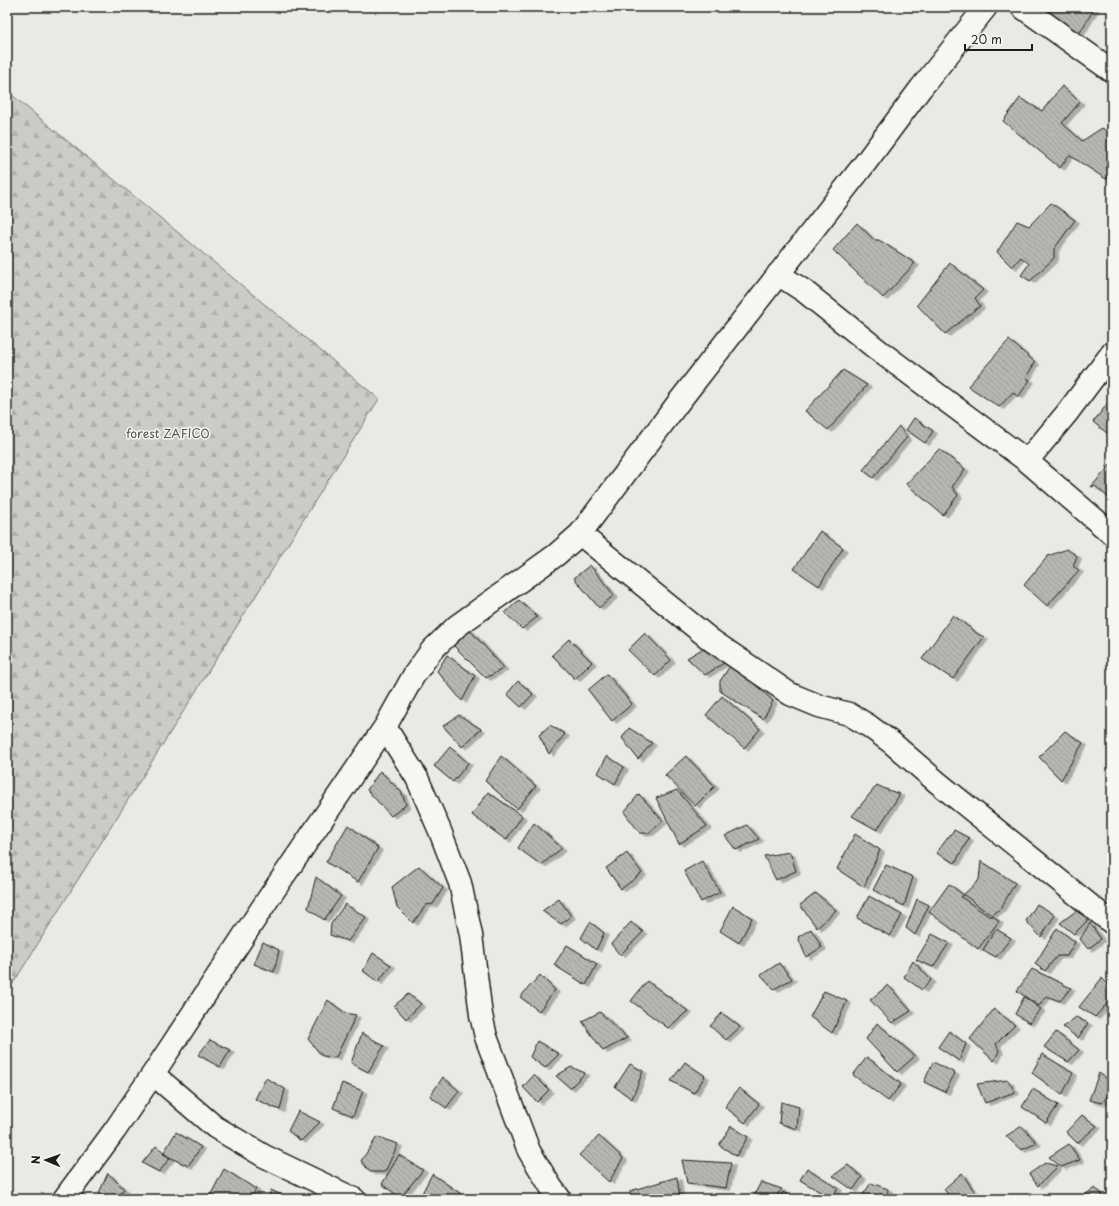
<svg xmlns="http://www.w3.org/2000/svg" width="1119" height="1206" font-family="'Playpen Sans',sans-serif">
	<style>
		.forest { fill: url(#forest-firs); stroke: #747472 }
		.building { fill: url(#building-back-hatch); stroke: #1c1c1c; filter: url(#shadow) }
		.lines { fill: none; stroke-linecap: round; stroke-linejoin: round }
		.street-casing { stroke: #1c1c1c; stroke-width: 25 }
		.street { stroke: #f6f6f2; stroke-width: 22 }
		.labels { text-anchor: middle; dominant-baseline: central; stroke-width: 3; stroke-linejoin: round; paint-order: stroke }
		.park-label { font-size: 12px; fill: #51514f; stroke: #f6f6f2 }
	</style>
	<defs>
		<pattern id="forest-firs" width="22" height="20" patternUnits="userSpaceOnUse"><rect width="22" height="20" fill="#cbcbc7"/><path d="M5 1l3.5 6h-7zM16 11l3.5 6h-7z" fill="#aeaeaa"/></pattern>
		<pattern id="building-back-hatch" width="6" height="6" patternUnits="userSpaceOnUse"><rect width="6" height="6" fill="#b6b6b3"/><path d="M-1 5l2 2M0 0l6 6M5-1l2 2" fill="none" stroke="#9c9c99"/></pattern>
		<filter id="shadow"><feDropShadow dx="4.5" dy="2.5" stdDeviation="0" flood-color="#0004"/></filter>
	</defs>
	<rect width="100%" height="100%" fill="#e9e9e5"/>
	<filter id="ink" filterUnits="userSpaceOnUse"><feTurbulence type="fractalNoise" baseFrequency=".025" numOctaves="2"/><feDisplacementMap in="SourceGraphic" scale="8" xChannelSelector="R" yChannelSelector="G"/><feConvolveMatrix kernelMatrix="1 2 1 2 8 2 1 2 1" color-interpolation-filters="sRGB"/></filter>
	<g filter="url(#ink)">
		<path class="forest" d="M7,91L379,399L7,993Z"/>
		<path class="building" d="M1050,7H1095L1075,41L1042,14Z
			M1062,86L1080,102L1062,123L1082,141L1102,128L1112,134V173L1106,179L1069,155L1060,168L1003,121L1020,98L1042,111Z
			M1051,203L1075,220L1054,249V258L1030,281L1021,275L1029,264L1021,257L1012,267L997,252L1017,221L1029,226Z
			M857,223L874,240H879L915,263L883,298L833,250Z
			M950,263L983,290L975,298L980,306L945,334L917,305Z
			M1009,340L1035,362L1026,378L1030,380L1018,397L1013,392L999,407L968,386Z
			M843,370L867,385L828,430L805,411Z
			M1112,398V437L1093,422Z
			M914,418L933,431L925,443L906,430Z
			M899,426L907,437L873,478L863,470Z
			M939,449L965,469L952,487L958,495L943,515L906,484Z
			M1112,463V501L1095,486L1091,487Z
			M820,531L843,548L819,586L794,569Z
			M1067,549L1077,556L1073,566L1079,570L1047,606L1024,585L1048,556Z
			M590,565L614,595L599,608L574,578Z
			M519,600L537,617L522,629L505,613Z
			M953,615L978,634L984,637L953,679L922,659Z
			M469,629L504,668L486,678L450,642Z
			M645,633L671,660L655,676L628,650Z
			M569,639L592,662L575,679L552,655Z
			M702,649L727,661L705,675L687,658Z
			M447,655L475,676L462,701L437,671Z
			M732,663L773,701L763,719L720,691V681Z
			M607,674L632,704L612,721L588,690Z
			M518,681L533,694L521,707L507,694Z
			M722,696L760,729L744,748L706,715Z
			M459,715L481,729L462,747L443,726Z
			M550,725L565,734L549,754L539,735Z
			M629,728L652,743L638,759L622,738Z
			M1065,731L1083,743L1061,780L1039,757Z
			M450,747L468,763L453,782L434,766Z
			M501,756L536,786L517,809L485,781Z
			M607,756L624,767L615,784L598,773Z
			M686,756L715,786L695,806L665,775Z
			M380,771L402,793L406,805L391,816L367,790Z
			M877,785L885,789L900,794L877,830L852,816Z
			M677,790L707,826L679,844L656,798Z
			M488,792L522,816L506,840L472,815Z
			M639,794L663,821L649,833H640L624,812Z
			M534,823L562,848L541,865L518,848Z
			M348,825L378,848L358,882L326,862Z
			M747,825L759,839L736,850L725,836Z
			M954,830L969,838L955,863L936,853Z
			M855,834L880,850L864,887L837,869Z
			M790,852L796,871L776,880L764,856Z
			M627,853L642,873L621,889L606,868Z
			M702,861L720,892L701,902L684,871Z
			M981,861L1015,883L1001,908L990,917L961,897L979,880Z
			M886,865L913,877L904,906L873,890Z
			M419,866L443,888L433,904L426,905L413,923L397,907L392,887Z
			M316,877L341,896L324,920L308,908Z
			M949,884L999,921L978,949L929,912Z
			M816,893L836,910L817,928L800,905Z
			M869,896L902,915L890,936L857,918Z
			M559,899L571,916L561,924L542,911Z
			M917,899L929,905L915,935L906,928Z
			M345,904L366,917L348,941L330,935L331,924Z
			M1037,904L1055,915L1041,937L1026,921Z
			M733,906L752,918L739,943L720,931Z
			M1076,911L1089,919L1074,934L1060,923Z
			M590,922L604,933L596,950L581,938Z
			M631,922L643,932L620,955L611,944Z
			M1090,923L1101,939L1088,949L1080,939Z
			M1057,928L1075,942L1067,956H1057L1045,971L1035,964Z
			M811,929L822,947L806,957L798,937Z
			M996,929L1011,938L996,957L983,950Z
			M932,934L949,943L933,967L916,960Z
			M263,942L279,950L274,972L254,964Z
			M567,945L597,964L586,985L554,965Z
			M373,953L391,965L378,982L363,971Z
			M913,961L931,980L922,990L904,977Z
			M779,963L792,979L774,989L761,975Z
			M1032,969L1071,988L1060,1001L1046,996L1039,1006L1017,991Z
			M540,975L555,990L539,1011L520,997Z
			M1102,978L1112,989V998L1095,1017L1079,1007Z
			M647,981L688,1011L668,1028L631,1001Z
			M888,985L911,1011L892,1023L870,1000Z
			M824,991L847,1001L832,1033L810,1017Z
			M408,994L421,1004L406,1019L394,1006Z
			M1024,997L1041,1009L1029,1023L1015,1014Z
			M328,1000L345,1013L356,1015L336,1057L322,1056L308,1039Z
			M994,1009L1015,1025L996,1044L999,1051L994,1061L970,1039Z
			M600,1012L627,1038L603,1051L582,1021Z
			M722,1013L740,1027L726,1040L710,1026Z
			M1076,1017L1088,1023L1078,1038L1063,1027Z
			M877,1023L915,1056L897,1072L866,1039Z
			M949,1031L966,1044L959,1061L938,1047Z
			M1056,1032L1079,1050L1068,1062L1044,1047Z
			M362,1033L384,1046L368,1072L351,1063Z
			M210,1040L230,1050L220,1067L198,1055Z
			M537,1041L559,1054L545,1068L530,1057Z
			M1042,1054L1073,1073L1062,1095L1032,1073Z
			M867,1057L901,1084L888,1101L853,1075Z
			M685,1062L705,1076L694,1093L671,1081Z
			M933,1062L955,1073L945,1092L924,1082Z
			M630,1064L643,1071L632,1099L615,1087Z
			M571,1067L585,1073L570,1088L556,1076Z
			M1099,1073L1112,1082V1090L1102,1103L1089,1100Z
			M534,1075L549,1090L537,1102L523,1087Z
			M443,1077L459,1091L446,1108L430,1096Z
			M266,1078L285,1089L280,1110L255,1099Z
			M1008,1080L1015,1092L985,1103L977,1084Z
			M342,1083L363,1091L353,1116L333,1108Z
			M739,1088L759,1104L745,1123L725,1107Z
			M1033,1089L1058,1105L1046,1123L1022,1107Z
			M781,1102L799,1107L797,1129L779,1123Z
			M298,1111L320,1122L301,1141L288,1131Z
			M1082,1115L1097,1126L1077,1143L1066,1132Z
			M731,1126L748,1137L736,1156L719,1145Z
			M1022,1126L1037,1143L1021,1150L1006,1136Z
			M176,1132L201,1147L188,1166L163,1154Z
			M599,1136L623,1158L609,1182L579,1155Z
			M377,1137L398,1144L385,1172H370L361,1161Z
			M1069,1144L1080,1160L1061,1167L1049,1157Z
			M156,1146L170,1158L159,1172L142,1163Z
			M399,1155L423,1170L400,1198L382,1184Z
			M682,1160L731,1163L726,1188L687,1183Z
			M1045,1163L1058,1166L1038,1186L1029,1174Z
			M848,1165L862,1177L853,1190L833,1176Z
			M807,1168L838,1188L832,1199L800,1180Z
			M224,1169L256,1189L250,1199H217L210,1196Z
			M108,1173L124,1189L117,1199H105L99,1193Z
			M962,1173L976,1194L966,1199H951L944,1189Z
			M432,1174L461,1194L459,1199H419Z
			M677,1177L680,1199H631L630,1191Z
			M761,1182L782,1189L773,1199H752Z
			M871,1183L888,1189L887,1199H860Z
			M1095,1188L1103,1195L1097,1199H1078Z
			M271,1190L290,1199H268Z
			M783,1192L796,1199H780Z"/>
		<g class="lines">
			<defs>
				<path id="street" d="M1022,7L1112,71
					M778,274L804,291L878,350L1027,461L1112,534
					M1027,461L1067,413L1112,353
					M580,534L711,640L790,694L819,706L849,714L869,726L892,743L937,782L1112,923
					M385,727L417,778L440,831L460,883L471,935L481,1015L486,1037L529,1151L551,1187L560,1199
					M153,1074L215,1127L264,1156L354,1199
					M64,1199L115,1130L153,1074L268,899L385,727L414,675L432,650L457,626L556,555L580,534L678,403L866,162L921,88L986,7"/>
			</defs>
			<use href="#street" class="street-casing"/>
			<use href="#street" class="street"/>
		</g>
	</g>
	<g class="labels">
		<g class="park-label">
			<text x="168" y="433">forest ZAFICO</text>
		</g>
	</g>
	<rect width="1119" height="1206" fill="none" stroke="#f6f6f2" stroke-width="24"/>
	<rect x="12" y="12" width="1095" height="1182" fill="none" stroke="#1c1c1c" stroke-width="1.5" filter="url(#ink)"/>
	<g transform="translate(46 1160) rotate(272)" stroke="#f6f6f2" stroke-width="3" paint-order="stroke">
	<path d="M0-3L7 15L0 10L-7 15Z" fill="#1c1c1c"/>
	<text y="-6" font-size="11" font-weight="bold" text-anchor="middle" fill="#1c1c1c">N</text>
	</g>
	<path d="M965 44v6h67v-6" fill="none" stroke="#1c1c1c" stroke-width="2"/>
	<text x="971" y="44" font-size="12" fill="#1c1c1c" stroke="#f6f6f2" stroke-width="3" paint-order="stroke">20 m</text>
</svg>
